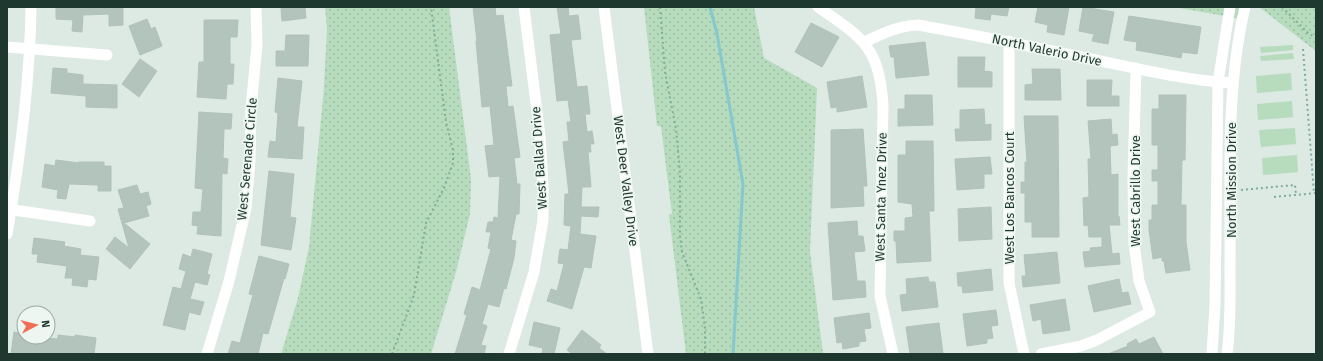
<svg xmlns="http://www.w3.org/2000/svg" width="1323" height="361" font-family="'Fira Sans',sans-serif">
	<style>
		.grass { fill: url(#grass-dots) }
		.garden { fill: #b6dbbd }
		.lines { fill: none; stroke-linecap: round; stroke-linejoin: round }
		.stream { stroke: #85c9cf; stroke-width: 3 }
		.building { fill: #b3c4bc; stroke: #b0c2b9 }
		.path { stroke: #7ead9a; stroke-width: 2; stroke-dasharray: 2 3; stroke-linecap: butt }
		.minor { stroke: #fff; stroke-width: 11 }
		.labels { text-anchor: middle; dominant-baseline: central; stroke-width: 3.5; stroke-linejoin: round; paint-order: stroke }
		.street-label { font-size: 13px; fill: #1f382f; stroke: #edf6f1 }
	</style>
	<defs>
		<pattern id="grass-dots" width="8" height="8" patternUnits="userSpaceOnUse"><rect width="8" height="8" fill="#b6dbbd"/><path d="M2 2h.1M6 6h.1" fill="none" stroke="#9cbda3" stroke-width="1.8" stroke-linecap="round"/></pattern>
	</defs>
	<rect width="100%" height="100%" fill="#dde9e3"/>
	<path class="grass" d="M325,7H449L471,179L470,214L456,272L431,354H281L298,298L309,247L324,87L327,29Z
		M644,7H754L764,58L817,88L810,251L823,354H686L669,215L672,214L661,126H657Z
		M1174,7H1249L1247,20Z
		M1259,7H1316V51Z"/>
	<path class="garden" d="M1293,45V50L1261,53L1260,47Z
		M1293,53L1294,59L1261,61L1260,56Z
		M1291,73L1292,90L1257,93L1256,76Z
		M1292,101L1293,117L1258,120L1257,104Z
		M1295,128L1296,144L1261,147L1259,130Z
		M1297,155L1298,172L1263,175L1262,158Z"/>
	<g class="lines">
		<path class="stream" d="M710,7L717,34L743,184L733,354"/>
	</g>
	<path class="building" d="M56,7H123V25L109,26V14L83,15L82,32L72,31L73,20L56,19Z
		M281,7H305L306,18L282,21Z
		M473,7H495L496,16L503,15L512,86H506L508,107L513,106L520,157L514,158L517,184H520L519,214H516L511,240L516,241L514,258L506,289L504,288L499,307L488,304L482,324L487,326L481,345L486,346L484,354H455L467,315L464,314L472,287L480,290L491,249L488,248L491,232H486L488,222H493L494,217L498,218L500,176L489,177L485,146L494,145L490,106L482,107L476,41H477Z
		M557,7H568L569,16L578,15L581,39L571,40L577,87L587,86L590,114H585L587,132L592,131L594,144H590L591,152H588L591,187H582L581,207H599L598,217L581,216L580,234L596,236L591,268L584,267L572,309L547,301L551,289L557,291L564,264L558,263L560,249L568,250L571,226L564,225L565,194H569L563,142L569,141L567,122H571L568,100L557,101L550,35L561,34Z
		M976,7H1009L1007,16L991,14L990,20L975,18Z
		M1038,7H1069L1064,35L1047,32L1048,25L1035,22Z
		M1083,7L1114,12L1108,44L1092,41L1094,34L1079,31Z
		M1129,16L1201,27L1197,54L1182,52L1181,58L1136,50L1137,42L1124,40Z
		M147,19L151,29L155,27L162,46L140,55L129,26Z
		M204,20H238L237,37H230V64H234L233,84H227L226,99L197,97L199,62H204Z
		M811,23L839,37L822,67L795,52Z
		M286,35H309L308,66H276V51H285Z
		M925,42L929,75L896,78L894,57H891L889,46Z
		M958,57H985L984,71L992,72V87H958Z
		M140,59L157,71L139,97L122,84Z
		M53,68L67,69V73L83,75V84L117,85V108L86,107V96L51,93Z
		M1032,69H1060L1061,100H1025V85L1033,84Z
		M862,76L867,107L837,112V107L831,108L827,82Z
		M278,78L302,81L297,127H304L302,159L268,157L270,141L276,142L278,113L275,112Z
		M1087,80H1112L1111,96H1119V106H1087Z
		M905,95H932L933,125L898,126V109H905Z
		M1159,95H1186L1185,160H1182L1181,205H1186V242L1190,270L1166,273L1164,261H1162V257L1153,259L1149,230V220H1152V205H1158V181H1152V170H1158V145H1152V109H1159Z
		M984,109L985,125L991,124V140L956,141L955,129H960V110Z
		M199,112L232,114L231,129H224L223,158L228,159L227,174L222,173L221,236L197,234L198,226L192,225L193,212H201L203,189L195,188Z
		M1024,116H1058L1059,237H1032V222H1025V193H1021V182H1025V162H1027Z
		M1111,119L1112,135L1117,134L1118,145L1110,146L1111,175L1118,174V216H1119L1120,225H1109L1112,254L1119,253L1120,264L1085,267L1083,252L1091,251L1090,248L1102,247V237H1089L1088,225L1084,226L1083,198L1089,197L1088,159H1091L1088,121Z
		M863,129L867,186H863L864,206L831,208V130Z
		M906,141H933L934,211H929L931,261L897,263L896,241H894V231H905V218L913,217L912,204L898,202V155H906Z
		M990,157L992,174H984V188L957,190L955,159Z
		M56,160L79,163V162H104V166H111V191H98V185L69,184L66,199L57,198L58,190L42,187L45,164L55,166Z
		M269,171L294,174L290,217L296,218L291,250L261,245Z
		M137,185L140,194L148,192L151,204L146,206L149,216L124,223L150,244L130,269L106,249L115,237L129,248L118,209L124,208L118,190Z
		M991,207L992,239L959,241L958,209Z
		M857,221L858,236H863L865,251L854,252L857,281H865L866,297L833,300L828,223Z
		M34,238L65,242L64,246L81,249L80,255L99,257L96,280L88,279L87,287L72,285L73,278H65L67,266L37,262L38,254H32Z
		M193,249L212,254L207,274L210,275L207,285L195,282L190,299L204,302L200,315L189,312L185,330L163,325L173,287L181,289L186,271L179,269L183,254L191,257Z
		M1057,252L1060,283L1023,287L1022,276H1026L1024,255Z
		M259,256L289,264L285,279L284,278L268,334L263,333L258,354H228L232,341L240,343L253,295L249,294Z
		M991,269L993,290L963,293L962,286H958L957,273Z
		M928,277L929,282H935L938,307L902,311L900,295L907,294L906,279Z
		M1119,279L1122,293L1128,292L1131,304L1094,312L1088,286Z
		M1065,299L1070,330L1043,334L1041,319L1033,321L1030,305Z
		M996,310L998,325L991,326L993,338L987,339V343L967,346L963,314Z
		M869,313L871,328L864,329L866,341L859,342V346L843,349L842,342L837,343L834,318Z
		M534,322L560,328L554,354H542L543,348L529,345Z
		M939,323L943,354H910L906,327Z
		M582,330L601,345L599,348L607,354H572L567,350Z
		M14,332L24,334V337L58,339V335L75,337V335L96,338L94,354H11Z
		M1154,337L1163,354H1108L1128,346L1127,344L1136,339L1139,344Z"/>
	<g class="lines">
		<path class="path" d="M660,7L665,72L676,129L680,173V236L682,252L701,299L705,328V354
			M1282,7L1308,33L1316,38
			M1303,49L1314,193
			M1241,190L1295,185L1296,195
			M1274,197L1316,193
			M392,354L414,295L426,223L444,188L453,163V150L446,122L431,7"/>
		<path class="minor" d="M604,7L648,354
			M818,7C863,38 879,47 883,104L880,296L893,354
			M1009,41V283L1024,354
			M865,42C883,33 898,26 918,25C974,35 1030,46 1086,58C1134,68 1183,80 1233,83
			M7,47L107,55
			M7,209L90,221
			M7,234C20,159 30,83 31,7
			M207,354L229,281L246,208L250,160L251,108L257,45L256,7
			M509,354L534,272L543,220V184L540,136L524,7
			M1041,354L1081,346L1097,340L1150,312L1139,281L1134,243L1133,178L1136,68
			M1212,354L1215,305L1218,82L1230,7
			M1227,354C1231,325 1230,295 1230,266C1231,180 1225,92 1245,7"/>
	</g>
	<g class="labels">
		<g class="street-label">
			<text transform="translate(1047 50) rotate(12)">North Valerio Drive</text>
			<text transform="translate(539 158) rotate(-94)">West Ballad Drive</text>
			<text transform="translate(247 159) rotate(-85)">West Serenade Circle</text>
			<text transform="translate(1231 180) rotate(-90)">North Mission Drive</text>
			<text transform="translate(626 181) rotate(83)">West Deer Valley Drive</text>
			<text transform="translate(1135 191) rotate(-90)">West Cabrillo Drive</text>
			<text transform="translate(881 197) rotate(-89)">West Santa Ynez Drive</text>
			<text transform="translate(1009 198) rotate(-90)">West Los Bancos Court</text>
		</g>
	</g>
	<rect width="1323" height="361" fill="none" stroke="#1f382f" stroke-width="16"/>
	<g transform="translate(36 325) rotate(83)"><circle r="19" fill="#edf6f1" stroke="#9baaa3"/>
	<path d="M0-3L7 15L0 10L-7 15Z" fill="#f06e54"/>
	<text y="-6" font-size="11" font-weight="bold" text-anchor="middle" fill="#1f382f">N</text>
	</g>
</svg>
